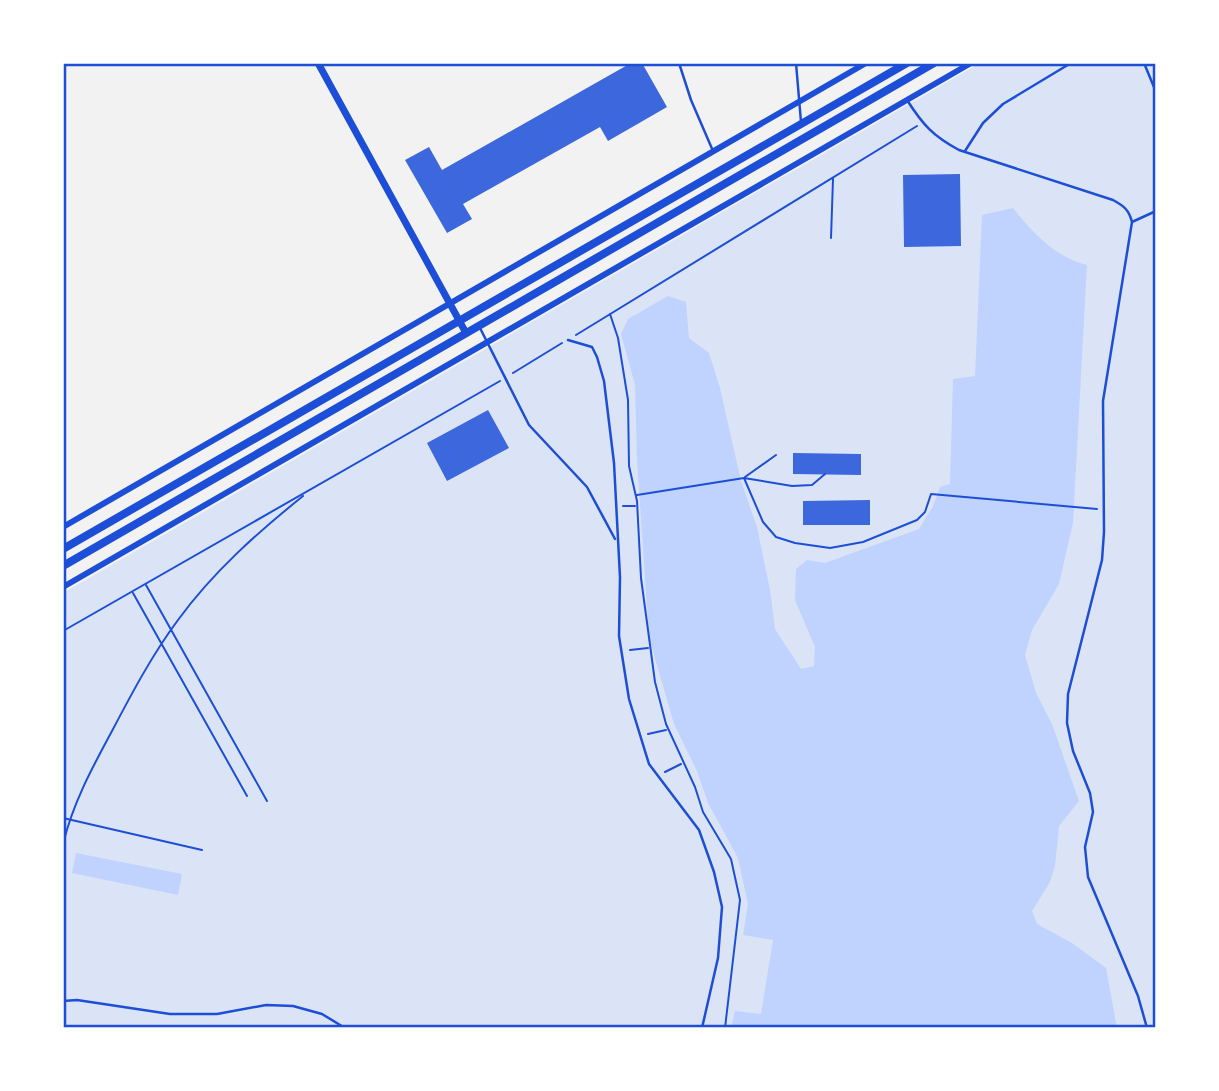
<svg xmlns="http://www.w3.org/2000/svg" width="1219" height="1091" font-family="'PT Sans Narrow',sans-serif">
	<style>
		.green { fill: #dbe4f7 }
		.water { fill: #bfd3fe }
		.building { fill: #3d67dc }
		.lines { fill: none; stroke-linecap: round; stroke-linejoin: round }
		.path { stroke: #1d4ed8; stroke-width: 2 }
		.service { stroke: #1d4ed8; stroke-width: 2.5 }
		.minor { stroke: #1d4ed8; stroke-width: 6 }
		.tertiary { stroke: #1d4ed8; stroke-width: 7 }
		.secondary { stroke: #1d4ed8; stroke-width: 8 }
		.neatline { fill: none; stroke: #1d4ed8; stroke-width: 2.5 }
	</style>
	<rect width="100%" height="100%" fill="#f2f2f2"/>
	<path class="green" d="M980,63H1156V1028H63V593Z"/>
	<path class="water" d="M1013,208C1032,232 1056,258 1087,265L1073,523L1059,584L1032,630L1025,655L1036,693L1052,724L1079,801L1059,826L1055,866L1050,882L1032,911L1037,924L1072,943L1106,968L1117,1028H731L735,1011L761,1014L773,940L743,935L748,904L738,858L708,803L697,771L674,724L649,638L637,460L635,385L621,334L628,319L668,296L686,302L689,338L709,353L720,388L741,481L757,527L770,590L775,629L801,669L814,666L815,647L795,600L796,569L807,560L825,563L919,529L933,506L940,487L950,484L953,379L975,376L982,215Z
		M76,853L182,874L178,895L72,873Z"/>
	<path class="building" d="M631,63H642L667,107L608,141L600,127L463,204L472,219L447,233L405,160L429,147L442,170Z
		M960,174L961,246L904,247L903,175Z
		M488,410L509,448L447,481L427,443Z
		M793,453L861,454V475L793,474Z
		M870,500V525H803V501Z"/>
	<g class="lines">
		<path class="path" d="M831,238L833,179
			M610,314L618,338L628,400L629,466L637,501L641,578L655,682L666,724L695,787L703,812L731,859L740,900L725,1028
			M576,335L917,126
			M513,373L562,343
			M745,477L776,455
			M744,478L763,522L776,537L795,543L830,548L863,542L917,520L925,512L931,494L1097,509
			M637,495L744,478L792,486L812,485L825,474
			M623,506H635
			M146,585L267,801
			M133,593L247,796
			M63,631L500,381
			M630,650L648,648
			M648,734L666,730
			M665,772L681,764
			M63,818L202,850
			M63,844C73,803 92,768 112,731C132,693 152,655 178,620C213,572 257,533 303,496"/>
		<path class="service" d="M679,63L691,100L713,151
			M796,63L801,122
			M1144,63L1156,92
			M907,100C923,125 933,136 959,150L1113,200C1124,206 1129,210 1132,222L1103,401L1104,532L1102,560L1068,694L1067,723L1073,751L1090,793L1093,812L1085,847L1088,877L1138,996L1147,1028
			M965,151L983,123L1003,104L1071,63
			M1132,222L1156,211
			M480,328L529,425L587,487L615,539
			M568,340L592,347L597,357L604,381L614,463L620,577L619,636L629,699L649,764L699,830L714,872L722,907L718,958L702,1028
			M63,1001L77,1000L170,1014H217L266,1005L293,1006L322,1014L345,1028"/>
		<path class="minor" d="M63,527L866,63
			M63,587L971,63"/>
		<path class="tertiary" d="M318,63L466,333"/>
		<path class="secondary" d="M63,549L907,63
			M63,566L934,63"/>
	</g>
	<rect width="1219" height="1091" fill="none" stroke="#ffffff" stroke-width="130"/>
	<rect x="65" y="65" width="1089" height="961" class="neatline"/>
</svg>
